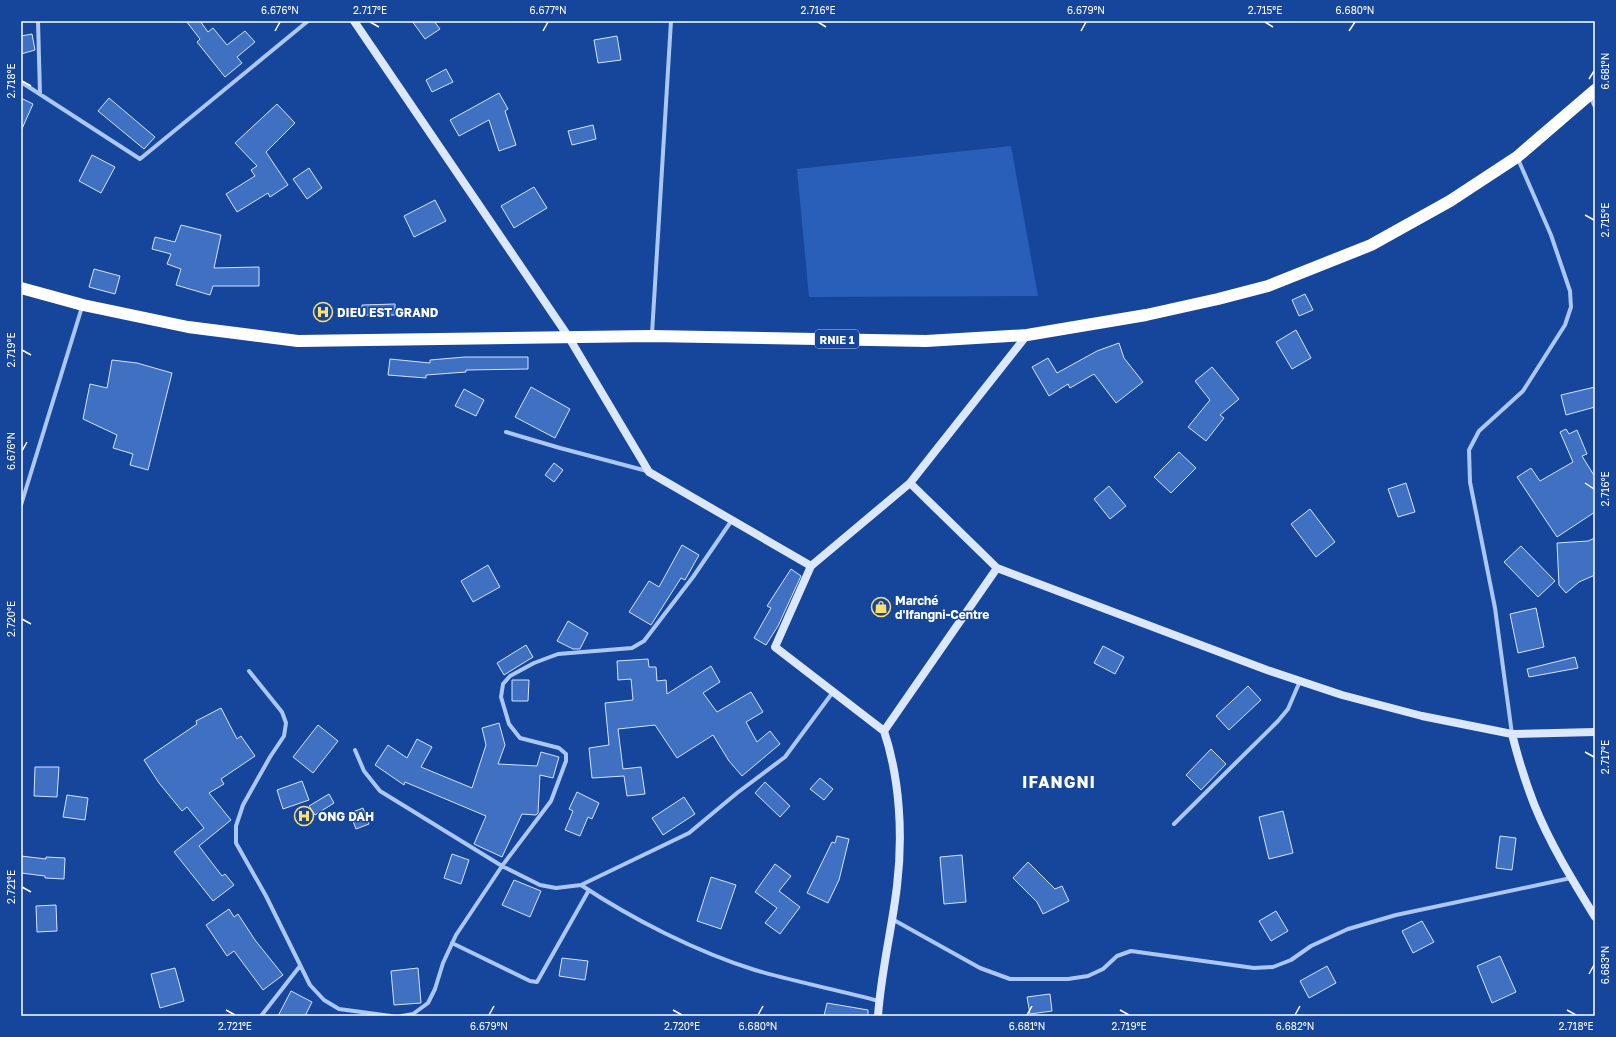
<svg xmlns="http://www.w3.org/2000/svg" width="1616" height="1037" font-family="'Golos Text',sans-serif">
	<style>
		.green { fill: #295fb9 }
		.building { fill: #3f70c2; stroke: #d4e3fd }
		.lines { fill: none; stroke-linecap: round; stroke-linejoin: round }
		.street { stroke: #acc7f3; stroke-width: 4 }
		.secondary { stroke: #dbe7fc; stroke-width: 8 }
		.highway { stroke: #fff; stroke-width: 12 }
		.ticks { fill: none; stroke: #fff; stroke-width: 1.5 }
		.labels { text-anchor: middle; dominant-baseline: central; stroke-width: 3; stroke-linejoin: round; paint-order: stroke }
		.shield { fill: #16469c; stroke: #b9c8e1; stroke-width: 1 }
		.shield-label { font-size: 11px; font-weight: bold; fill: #fff }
		.poi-label { font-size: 12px; font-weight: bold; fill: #fff; stroke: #16469c; text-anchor: start }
		.district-label { font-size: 16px; font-weight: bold; letter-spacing: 1px; fill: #fff; stroke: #16469c }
		.neatline { fill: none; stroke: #fff; stroke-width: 1.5 }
		.ticks-label { font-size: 10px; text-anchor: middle; fill: #fff }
	</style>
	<rect width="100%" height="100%" fill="#16469c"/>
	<path class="green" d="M1011,146L1038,296L809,297L797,169Z"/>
	<path class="building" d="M186,21H200L208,32L213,28L227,45L245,31L255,42L237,57L242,63L225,77L197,42L200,39Z
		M412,21H434L440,29L425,39Z
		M32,34L35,50L21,54V36Z
		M617,36L621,60L598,63L594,40Z
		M446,69L453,82L432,92L426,80Z
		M499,93L508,109L505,111L516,145L499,151L489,120L459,136L450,120Z
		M21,98L33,104L21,131Z
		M109,98L155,137L144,149L98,111Z
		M277,104L295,123L266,152L288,185L270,197L268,193L237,212L226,194L255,176L251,170L257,166L235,143Z
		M593,125L596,139L572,145L568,131Z
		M92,155L115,167L101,193L79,181Z
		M309,168L322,188L307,199L293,179Z
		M534,187L547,208L514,228L501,206Z
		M435,200L446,221L414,237L404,216Z
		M181,225L221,235L214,268L259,267V286H213L210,295L176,285L181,269L167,264L171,254L152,249L155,237L175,242Z
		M94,269L120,276L115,294L89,287Z
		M1305,294L1313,310L1299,316L1292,300Z
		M395,304V315H362V305Z
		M1296,330L1311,358L1292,369L1276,342Z
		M1119,343L1124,358L1143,382L1116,403L1094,374L1070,388L1068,384L1049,396L1032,367L1048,358L1057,373L1097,351Z
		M465,357H528V369L466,370V372L426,375V378L388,375L390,359L430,363V360Z
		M112,360L137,363L172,373L148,470L130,465L133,454L113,448L117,435L83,419L90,384L107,388Z
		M1212,367L1239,399L1220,415L1224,418L1206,441L1188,427L1210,400L1195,381Z
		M531,387L570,409L555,438L515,417Z
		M1595,387V407L1566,415L1561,395Z
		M464,389L484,400L476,416L455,406Z
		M1566,429L1569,434L1577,430L1587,454L1582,456L1595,477V512L1557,537L1517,477L1531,468L1540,481L1573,462L1560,432Z
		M1179,452L1196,468L1171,493L1154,477Z
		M554,463L563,470L554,482L545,475Z
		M1406,483L1415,512L1398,517L1388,489Z
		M1109,486L1126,506L1110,519L1094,499Z
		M1310,509L1335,542L1316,557L1291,524Z
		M1595,538V575L1579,582L1566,593L1559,585L1557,543L1588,541Z
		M682,545L699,555L685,580L681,578L651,625L629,612L649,581L659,587Z
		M1521,546L1555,581L1538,597L1504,562Z
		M488,565L500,587L473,602L461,581Z
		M791,569L801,576L778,626L766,645L754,638L771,608L767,606Z
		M1536,608L1544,647L1518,653L1510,614Z
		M568,621L588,633L580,649H573L557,641Z
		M526,645L533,657L504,675L497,663Z
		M1103,646L1124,657L1115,674L1094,663Z
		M1575,657L1578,668L1529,677L1527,669Z
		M648,659L649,667H656L657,681L666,680L667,694L711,666L720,682L703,693L717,712L751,692L763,712L746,722L757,742L770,731L780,744L742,776L729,761L713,735L677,758L655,725L618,729L623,769L641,767L645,794L627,796L624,776L592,778L589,748L609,745L605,703L633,700L631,679L618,680L617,661Z
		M512,680H529L528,701H512Z
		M1248,686L1261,700L1229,730L1216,716Z
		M221,708L237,739L241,736L255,756L221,779L224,784L209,793L231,820L199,846L222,876L225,874L234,885L213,901L174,852L204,828L187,807L182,811L159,783L144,760L197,724L196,721Z
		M499,723L505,745L498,764L537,766L541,752L559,757L553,778L540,775L538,813L536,815L522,814L502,857L474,844L486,816L405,782L404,785L375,765L388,745L407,758L417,739L432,747L421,767L472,788L486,745L482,728Z
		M318,725L338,741L313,773L293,757Z
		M1211,749L1226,764L1201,790L1186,775Z
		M35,767H59L57,797L34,796Z
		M820,778L833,789L824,800L810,789Z
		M302,781L309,800L283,809L277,790Z
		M765,782L790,806L780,817L755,793Z
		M577,792L599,803L592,819L588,817L580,836L565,830L573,811L569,809Z
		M329,794L334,803L315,815L309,806Z
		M67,795L88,798L85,820L63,817Z
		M684,797L695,814L663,835L652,818Z
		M363,808L369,824L356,829L350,813Z
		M1283,811L1293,853L1269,859L1259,817Z
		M837,836L849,839L839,880L828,903L807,893L832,842L835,843Z
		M1500,836L1516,838L1512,870L1496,868Z
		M452,854L469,860L461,884L444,878Z
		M962,855L966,902L944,904L940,857Z
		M21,856L46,859V857L65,858L64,879L45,878V876L21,873Z
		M1028,862L1055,889L1062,886L1069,901L1043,914L1037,902L1013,878Z
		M775,864L791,876L779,891L800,907L780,934L765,923L777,908L755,892Z
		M711,877L736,885L721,929L697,921Z
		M514,880L541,891L530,917L502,905Z
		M56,905L57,931L37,932L36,906Z
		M229,909L234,917L238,914L255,940L283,975L263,990L234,951L227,956L206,925Z
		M1276,911L1288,931L1271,941L1259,921Z
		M1422,921L1434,942L1413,953L1402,931Z
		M1500,956L1516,992L1492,1003L1477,966Z
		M562,958L588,961L585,980L559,976Z
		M1327,966L1336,983L1309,998L1300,981Z
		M175,968L184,1001L160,1008L151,974Z
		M418,968L421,1003L394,1005L391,971Z
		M291,991L312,1002L305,1016H278Z
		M1050,994L1052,1011L1030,1014L1027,997Z
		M827,1003L868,1010V1016H824Z"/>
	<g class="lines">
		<path class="street" d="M38,21L40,94
			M21,82L140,159L308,21
			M1590,96L1595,107
			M652,334L671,21
			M506,432L560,448L647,471
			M21,505L82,307
			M249,671L282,712L286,723L284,736L270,757L243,805L236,826V843L266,896L310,985L324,1000L339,1009L391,1016
			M1512,734L1495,608L1470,482L1469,450L1479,431L1523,391L1565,325L1571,307L1570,291L1551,235L1518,159
			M355,750L364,771L380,791L502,866L540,885L556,888L581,885L689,833L737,793L785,757L833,692
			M1174,824L1278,721L1288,709L1300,681
			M581,885C632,919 697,952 755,970C796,982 838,990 879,1001
			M892,919L980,968L1010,979H1068L1088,976L1103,969L1117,956L1131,951L1254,968L1273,967L1291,960L1311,946L1348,929L1396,915L1571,878
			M452,943L530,981L537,982L589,890
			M261,1016L300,966
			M402,1016L413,1014L428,1003L435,989L443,963L456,935L502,866L551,801L566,761V754L559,748L520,738L509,724L501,697L503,684L510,676L534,663L558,654L632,648L644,641L693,577L732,520"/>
		<path class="secondary" d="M354,21L568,336L649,472L811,566
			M910,483L997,568L1267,670L1342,695L1422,716L1512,734L1595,732
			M884,731L997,568
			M1512,734C1518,758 1525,781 1534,804C1550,844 1573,881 1595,917
			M878,1016C881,972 892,929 897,886C903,836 900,779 884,731L775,647L811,566L910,483L1027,335"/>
		<path class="highway" d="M21,288L83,305L188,327L298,341L651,336L926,341L1027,335L1146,315L1218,299L1268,286L1371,245L1450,201L1517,157L1595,90"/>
	</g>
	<path class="ticks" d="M370,22L379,27M818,22L826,27M1265,22L1273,27M275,31L280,22M543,31L548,22M1081,31L1086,22M1349,31L1355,22M1589,79L1594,71M22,81L31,86M1585,215L1594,220M22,350L31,355M22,451L27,442M1585,483L1594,489M22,619L31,624M1585,752L1594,757M22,887L31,892M1589,974L1594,965M226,1010L235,1015M673,1010L682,1015M1120,1010L1129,1015M1567,1010L1576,1015M489,1015L494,1006M758,1015L763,1006M1027,1015L1032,1006M1295,1015L1300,1006"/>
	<defs>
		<symbol id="hospital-ring" viewBox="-11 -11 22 22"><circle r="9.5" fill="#16469c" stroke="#ffe06e" stroke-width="1.5"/><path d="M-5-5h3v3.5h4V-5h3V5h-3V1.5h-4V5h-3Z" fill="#ffe06e"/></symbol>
		<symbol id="shop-ring" viewBox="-11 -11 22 22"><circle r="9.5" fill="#16469c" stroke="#ffe06e" stroke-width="1.5"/><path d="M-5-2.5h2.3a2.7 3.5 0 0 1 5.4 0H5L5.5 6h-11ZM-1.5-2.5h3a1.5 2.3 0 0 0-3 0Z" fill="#ffe06e"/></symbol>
	</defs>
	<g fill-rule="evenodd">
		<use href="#hospital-ring" x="312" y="301" width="22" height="22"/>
		<use href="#shop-ring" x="870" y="596" width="22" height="22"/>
		<use href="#hospital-ring" x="293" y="805" width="22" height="22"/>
	</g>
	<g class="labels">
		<rect class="shield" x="815" y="330" width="44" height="18" rx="3"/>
		<g class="shield-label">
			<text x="837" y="339">RNIE 1</text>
		</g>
		<g class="poi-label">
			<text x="337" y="312">DIEU EST GRAND</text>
			<text x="895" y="600">Marché<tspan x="895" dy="14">d'Ifangni-Centre</tspan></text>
			<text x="318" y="816">ONG DAH</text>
		</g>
		<g class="district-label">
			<text x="1059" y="782">IFANGNI</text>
		</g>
	</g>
	<rect width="1616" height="1037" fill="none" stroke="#16469c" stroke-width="44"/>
	<rect x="22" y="22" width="1572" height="993" class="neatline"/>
	<g class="ticks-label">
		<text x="280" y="14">6.676°N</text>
		<text x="370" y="14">2.717°E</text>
		<text x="548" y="14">6.677°N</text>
		<text x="818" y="14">2.716°E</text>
		<text x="1086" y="14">6.679°N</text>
		<text x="1265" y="14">2.715°E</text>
		<text x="1355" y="14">6.680°N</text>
		<text transform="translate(1605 71) rotate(-90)" y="4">6.681°N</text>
		<text transform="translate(11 81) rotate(-90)" y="4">2.718°E</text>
		<text transform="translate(1605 220) rotate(-90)" y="4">2.715°E</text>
		<text transform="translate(11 350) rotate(-90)" y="4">2.719°E</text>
		<text transform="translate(11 451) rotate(-90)" y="4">6.676°N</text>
		<text transform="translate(1605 489) rotate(-90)" y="4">2.716°E</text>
		<text transform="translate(11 619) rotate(-90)" y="4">2.720°E</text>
		<text transform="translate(1605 757) rotate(-90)" y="4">2.717°E</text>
		<text transform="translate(11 887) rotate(-90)" y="4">2.721°E</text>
		<text transform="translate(1605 965) rotate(-90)" y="4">6.683°N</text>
		<text x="235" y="1030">2.721°E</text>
		<text x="489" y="1030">6.679°N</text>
		<text x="682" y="1030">2.720°E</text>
		<text x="758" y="1030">6.680°N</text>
		<text x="1027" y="1030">6.681°N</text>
		<text x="1129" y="1030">2.719°E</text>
		<text x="1295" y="1030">6.682°N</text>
		<text x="1576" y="1030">2.718°E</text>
	</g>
</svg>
